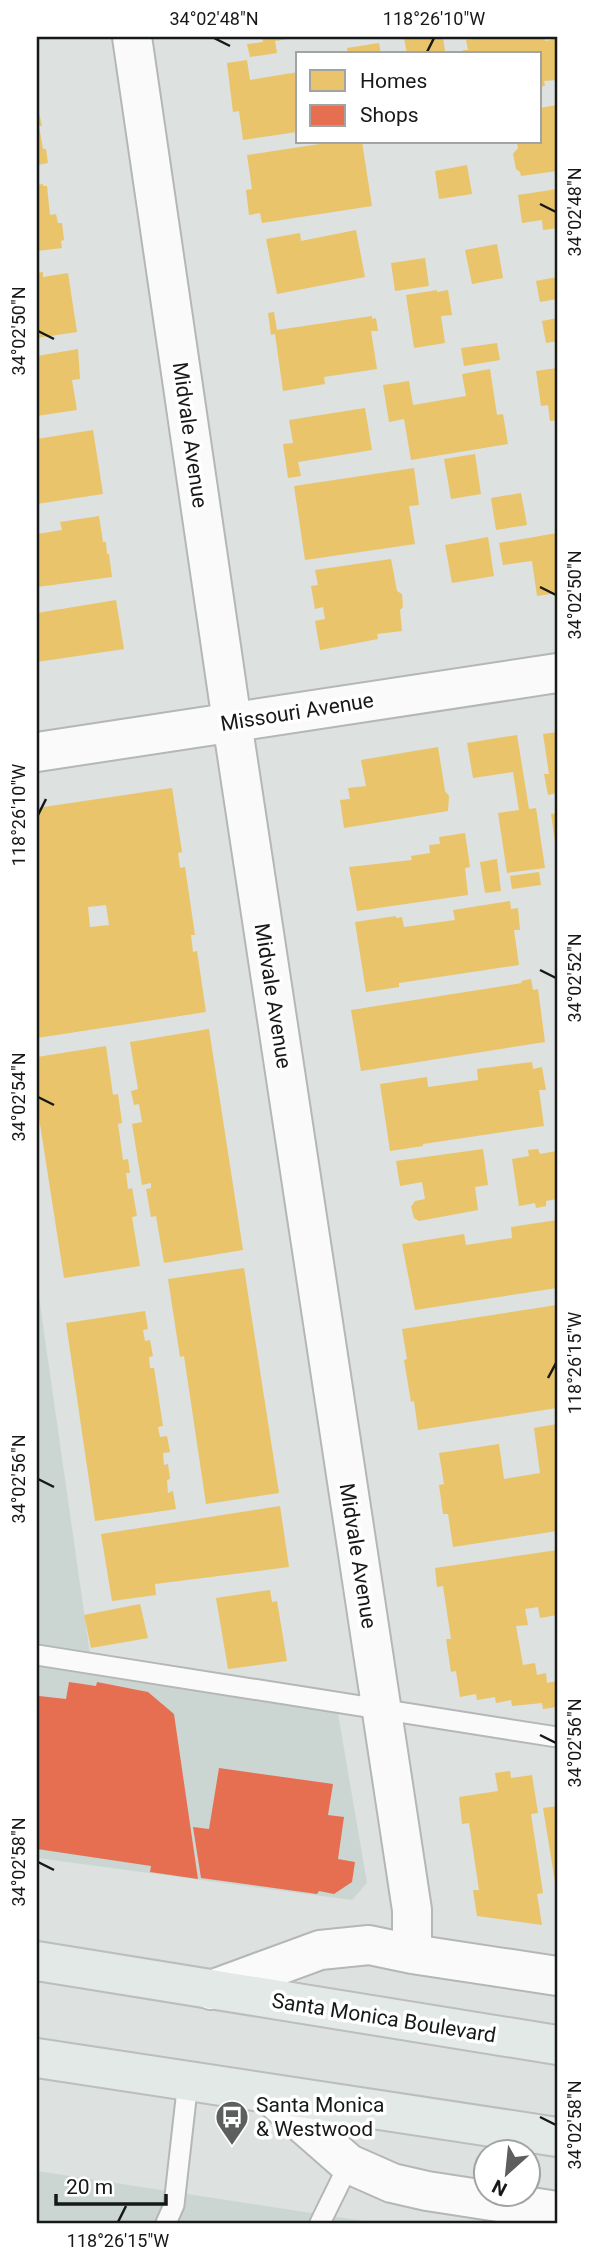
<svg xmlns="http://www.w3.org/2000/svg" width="594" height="2260" font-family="Roboto,sans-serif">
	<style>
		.built { fill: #cbd6d2 }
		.homes { fill: #e9c46a; fill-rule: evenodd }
		.shops { fill: #e76f51 }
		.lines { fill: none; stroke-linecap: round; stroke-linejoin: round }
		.lane-casing { stroke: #b4b7b6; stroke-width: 23 }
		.street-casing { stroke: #b4b7b6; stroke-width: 42 }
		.primary-casing { stroke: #bcbebd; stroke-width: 42 }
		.lane { stroke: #fafafa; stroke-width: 19 }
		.street { stroke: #fafafa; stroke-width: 38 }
		.primary { stroke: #e2e9e7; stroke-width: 38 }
		.ticks { fill: none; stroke: #161918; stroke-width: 2.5 }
		.labels { text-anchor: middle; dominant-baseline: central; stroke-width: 7; stroke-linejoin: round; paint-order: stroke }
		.street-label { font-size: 21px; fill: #161918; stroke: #fff }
		.poi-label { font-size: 21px; fill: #161918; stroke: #fff; text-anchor: start }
		.neatline { fill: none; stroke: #161918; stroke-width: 2.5 }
		.ticks-label { font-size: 18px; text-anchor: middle; fill: #161918 }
	</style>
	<rect width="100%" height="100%" fill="#dde1df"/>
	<path class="built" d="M37,1283L90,1654L334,1690L367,1883L352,1900L37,1858Z
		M37,2171L377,2223H37Z"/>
	<path class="homes" d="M262,37H295V38L275,41L277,53L250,57L247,44L263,42Z
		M443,37L445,51L407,54L404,38Z
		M488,37H544L545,41L551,40V37H557V80L544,81L545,86L540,87V54H463V50H468L466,40Z
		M379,43L381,54H348L347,48Z
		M247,60L250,80L298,72V121H295L297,132L243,140L239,111L233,112L227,63Z
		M37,104L42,126H39L43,149H46L48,163L37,165Z
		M557,105V171L521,176L520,172L516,169L513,154L518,148L517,142H540V108Z
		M333,142H362L372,206L262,223L260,213L249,215L246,190L252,189L247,155Z
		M467,165L472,194L439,199L435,171Z
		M43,184V186H47L50,215L56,214L58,223H62L64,240L61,241L62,248L37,251V185Z
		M557,189V228L543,230L542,220L522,223L518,195Z
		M356,230L365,277L277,294L266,239L300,233L301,241Z
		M497,244L503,278L472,284L465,250Z
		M425,258L429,286L395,291L391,263Z
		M43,272V277L68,273L77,332L37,338V273Z
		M557,277V299L540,302L536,281Z
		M437,290V292L448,290L452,315L441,316L445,343L414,348L406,295Z
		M274,312L277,330L372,316V319L376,318L378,331H371L377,369L324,377L325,384L283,391L275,334L271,335L268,313Z
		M557,318V341L546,343L542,321Z
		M497,343L500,360L464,366L461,348Z
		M78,349L80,379L72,380L77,410L37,416V356Z
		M557,368V420L550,421L548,405L541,406L536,371Z
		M490,369L497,415L503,414L508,444L411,460L404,419L389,422L383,385L409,381L413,405L466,396L462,374Z
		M365,408L372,450L298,462L301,476L288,478L283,444L293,443L289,420Z
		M93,430L103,494L37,504V439Z
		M475,454L481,494L451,499L444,459Z
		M414,468L419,505L409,506L415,544L305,560L294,486Z
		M521,493L527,525L496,530L491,498Z
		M99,516L103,542H106L107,554H109L112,577L37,587V534L62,530L60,522Z
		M557,533V593L537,596L532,561L503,565L499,543Z
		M488,537L494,576L452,583L445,545Z
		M391,559L397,591L402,594L403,607L400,610L402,631L377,634L378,639L320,650L315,621L325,619L323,607L315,609L311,586L318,585L315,570Z
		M116,600L124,649L37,662V613Z
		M557,732V793L548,795L544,774H549L543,734Z
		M517,735L529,809L536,808L545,868L507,873L498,813L519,810L513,772L473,778L467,743Z
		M438,747L445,791L449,796L448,811L344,828L340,800L350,799L348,788L366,786L361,760Z
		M172,788L182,852L178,853L180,868L185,867L195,935H191L193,952L197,951L206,1012L37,1038V808ZM106,905L109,925L90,927L88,907Z
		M557,813V848L556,849L551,814Z
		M465,833L470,867L465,868L468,895L357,911L349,867L412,860L411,856L430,853L429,845L440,844L439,837Z
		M497,859L501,891L485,893L480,862Z
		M539,872L541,885L512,889L510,876Z
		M510,901L511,909L518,908L520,930H514L519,965L399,983V987L366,992L355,922L396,916V918L402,917L404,927L455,920L453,910Z
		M531,979L533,990L538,989L545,1042L361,1071L351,1010L522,983L521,981Z
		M209,1029L243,1250L164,1263L156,1216L151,1217L146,1189L151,1188V1183L142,1185L132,1124L142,1122L139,1104L134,1105L131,1091L138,1089L130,1042Z
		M106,1046L113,1095L118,1094L122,1123L118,1124L123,1160L128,1159L130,1173H126L128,1189L132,1188L137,1216L132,1217L140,1266L64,1278L37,1105V1057Z
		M532,1062L533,1069L542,1067L546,1090H539L544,1126L423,1144V1146L390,1151L380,1084L427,1077L428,1087L478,1080L477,1069Z
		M483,1149L488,1185L475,1187L478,1210L419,1221L414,1218L411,1207L415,1201L425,1199L422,1182L400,1186L396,1161Z
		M538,1149L540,1154L557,1151V1199L546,1201V1206L536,1208L535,1203L519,1206L512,1159L529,1156L528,1150Z
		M557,1220V1288L415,1310L402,1244L464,1234L466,1245L512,1238L511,1227Z
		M244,1268L279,1493L206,1504L184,1356L180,1357L168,1279Z
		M557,1305V1408L418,1430L414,1401L411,1402L404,1360L407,1359L402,1329Z
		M145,1311L148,1329L143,1330L145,1341L150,1340L153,1356L149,1357L150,1368H154L163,1426L158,1427L160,1437L167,1436L170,1452L163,1453L164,1465L168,1464L170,1479L167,1480L168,1493L173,1491L176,1509L95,1521L66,1323Z
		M557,1424V1531L453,1547L448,1514H443L439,1485L444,1484L439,1453L499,1444L504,1479L540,1473L534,1428Z
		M280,1506L289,1567L155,1584L156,1595L112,1601L101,1534Z
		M557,1550V1615L540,1618L538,1607L525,1609L528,1625L516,1626L523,1665L535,1663L537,1675L546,1673L547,1683L557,1681V1707L543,1709L542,1703L512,1706L511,1700L496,1703L495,1697L477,1700L476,1694L460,1697L456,1671L451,1672L446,1639H451L443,1586L437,1587L435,1568Z
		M270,1590L272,1602L277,1601L287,1661L228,1669L216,1598Z
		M140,1604L148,1638L91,1648L84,1615Z
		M510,1771L511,1778L532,1775L538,1813L531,1814L543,1893L537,1894L542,1925L477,1916L473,1890H479L469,1823L462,1824L459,1797L498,1791L495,1773Z
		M557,1806V1888H556L543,1808Z"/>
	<path class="shops" d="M69,1682L96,1686L97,1682L148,1692L174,1714L198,1879L150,1872L151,1866L37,1849V1700H39V1696L66,1699Z
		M219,1768L333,1784L328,1815L344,1817L338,1859L355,1862L352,1882L334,1894L319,1891L317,1894L201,1878L193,1827L209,1829Z"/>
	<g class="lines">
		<defs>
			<path id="lane" d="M37,1655L557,1737
				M166,2223L174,2205L188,2081
				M320,2223L349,2164"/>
			<path id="street" d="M132,37L232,722L412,1910V1954
				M37,752L557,673
				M211,1990L320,1950L369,1945L412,1954L557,1976
				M269,2094L349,2164L392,2183L427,2191L557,2211"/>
			<path id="primary" d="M37,1961L557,2045
				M37,2058L557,2137"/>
		</defs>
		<use href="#lane" class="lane-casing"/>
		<use href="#street" class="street-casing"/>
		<use href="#primary" class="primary-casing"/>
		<use href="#lane" class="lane"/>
		<use href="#street" class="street"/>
		<use href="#primary" class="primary"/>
	</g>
	<path class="ticks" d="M214,38L230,46M426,54L434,38M540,204L556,212M38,331L54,339M540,587L556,595M38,815L46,799M540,970L556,978M38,1097L54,1105M548,1378L556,1363M38,1479L54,1487M540,1735L556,1743M38,1862L54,1870M540,2117L556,2125M118,2222L126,2206"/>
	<defs>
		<symbol id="bus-pin" viewBox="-11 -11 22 30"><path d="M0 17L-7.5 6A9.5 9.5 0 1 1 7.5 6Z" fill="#5c5f5e" stroke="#fff"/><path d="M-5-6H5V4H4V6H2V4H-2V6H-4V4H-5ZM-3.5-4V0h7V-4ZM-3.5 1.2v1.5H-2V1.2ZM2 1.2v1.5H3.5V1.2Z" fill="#fff"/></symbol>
	</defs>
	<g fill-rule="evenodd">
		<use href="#bus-pin" x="213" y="2098" width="38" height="52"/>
	</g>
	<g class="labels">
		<g class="street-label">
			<text transform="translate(190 435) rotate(82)">Midvale Avenue</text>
			<text transform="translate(297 712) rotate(-9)">Missouri Avenue</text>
			<text transform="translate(273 996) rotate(81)">Midvale Avenue</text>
			<text transform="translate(358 1556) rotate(81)">Midvale Avenue</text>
			<text transform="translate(384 2018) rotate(9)">Santa Monica Boulevard</text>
		</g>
		<g class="poi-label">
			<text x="256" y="2105">Santa Monica<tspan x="256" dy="24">&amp; Westwood</tspan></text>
		</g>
	</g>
	<rect width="594" height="2260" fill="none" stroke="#ffffff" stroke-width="77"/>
	<rect x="296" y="52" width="245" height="91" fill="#ffffff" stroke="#a2a3a3" stroke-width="2"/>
	<rect x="310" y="70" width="35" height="21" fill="#e9c46a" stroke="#a2a3a3" stroke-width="2"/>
	<text x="360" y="88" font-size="21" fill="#161918">Homes</text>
	<rect x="310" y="105" width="35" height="21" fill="#e76f51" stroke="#a2a3a3" stroke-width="2"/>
	<text x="360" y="122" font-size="21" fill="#161918">Shops</text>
	<g transform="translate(507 2173) rotate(207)"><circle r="33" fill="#ffffff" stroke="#a2a3a3" stroke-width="2"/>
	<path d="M0-5L12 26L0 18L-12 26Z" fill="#5c5f5e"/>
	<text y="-10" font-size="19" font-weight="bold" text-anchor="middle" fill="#161918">N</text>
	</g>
	<path d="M56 2194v10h110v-10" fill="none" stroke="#161918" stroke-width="3.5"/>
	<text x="66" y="2194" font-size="21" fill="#161918" stroke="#ffffff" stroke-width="5" paint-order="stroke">20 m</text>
	<rect x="38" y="38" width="518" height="2184" class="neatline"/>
	<g class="ticks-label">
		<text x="214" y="25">34°02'48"N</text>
		<text x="434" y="25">118°26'10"W</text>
		<text transform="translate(575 212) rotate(-90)" y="6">34°02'48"N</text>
		<text transform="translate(19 331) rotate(-90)" y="6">34°02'50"N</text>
		<text transform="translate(575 595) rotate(-90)" y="6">34°02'50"N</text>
		<text transform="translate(19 815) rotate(-90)" y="6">118°26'10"W</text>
		<text transform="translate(575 978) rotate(-90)" y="6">34°02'52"N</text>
		<text transform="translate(19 1097) rotate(-90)" y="6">34°02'54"N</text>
		<text transform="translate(575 1363) rotate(-90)" y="6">118°26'15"W</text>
		<text transform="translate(19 1479) rotate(-90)" y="6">34°02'56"N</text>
		<text transform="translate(575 1743) rotate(-90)" y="6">34°02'56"N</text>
		<text transform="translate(19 1862) rotate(-90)" y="6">34°02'58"N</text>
		<text transform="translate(575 2125) rotate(-90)" y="6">34°02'58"N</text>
		<text x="118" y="2247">118°26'15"W</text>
	</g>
</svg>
